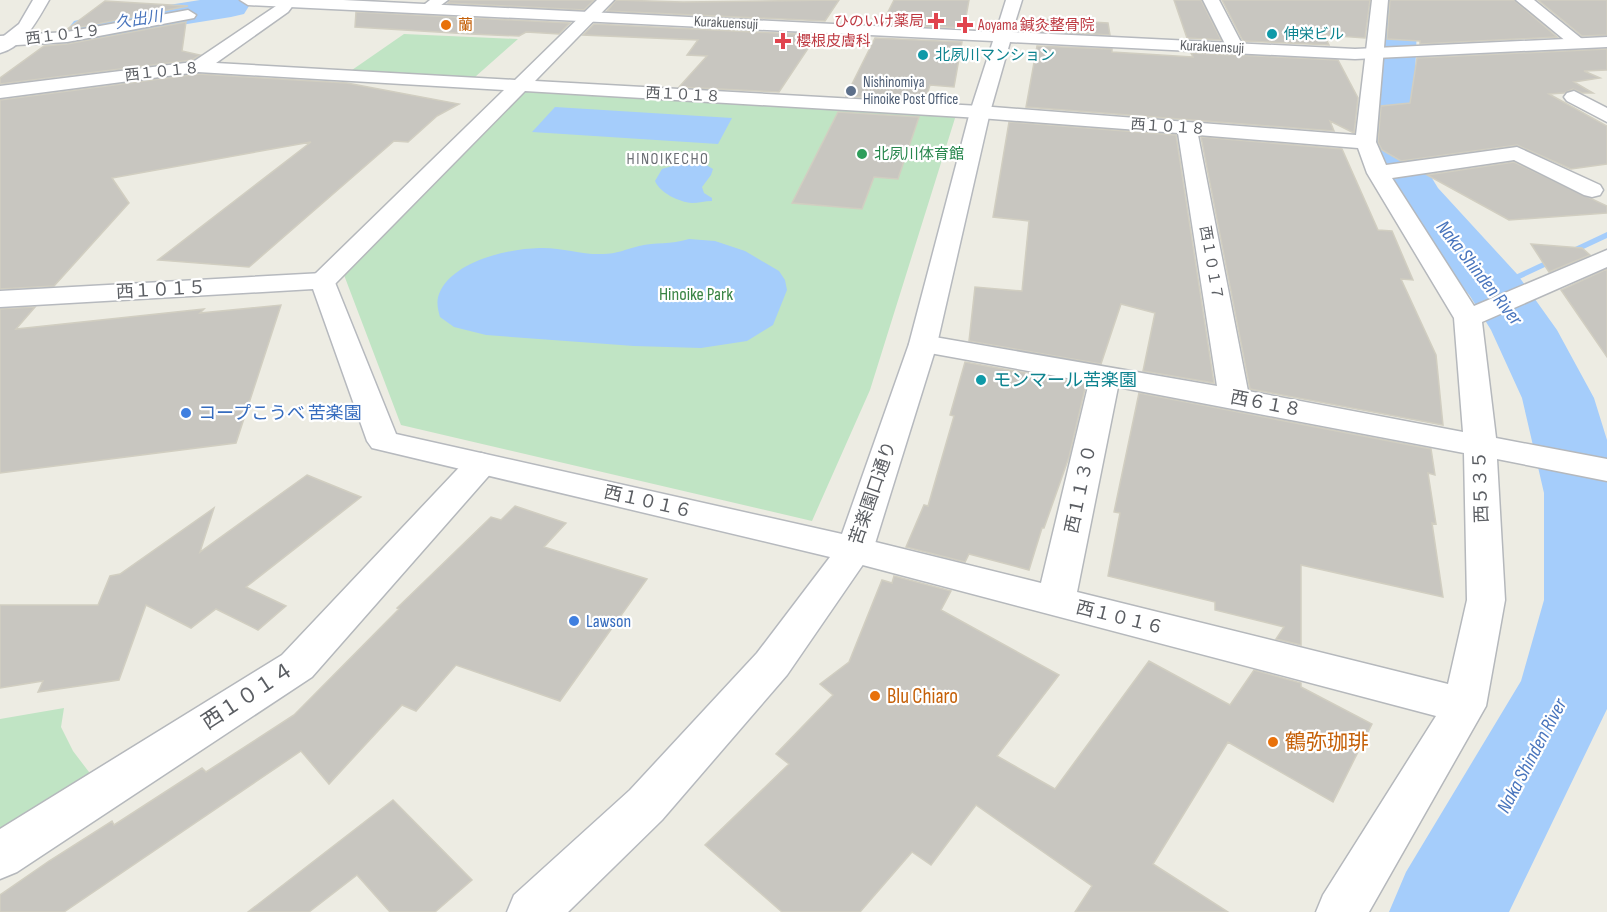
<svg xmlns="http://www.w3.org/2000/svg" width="1607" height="912" font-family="'Sofia Sans Condensed','Noto Sans JP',sans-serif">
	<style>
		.green { fill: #c0e4c4 }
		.water { fill: #a5cdfb }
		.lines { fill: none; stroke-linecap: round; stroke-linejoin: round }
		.stream { fill: #a5cdfb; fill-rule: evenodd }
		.river { fill: #a5cdfb; fill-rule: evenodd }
		.building { fill: #c8c6c0; stroke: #d1cec1; stroke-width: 1.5 }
		.street-casing { stroke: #b5b8bc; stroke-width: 3 }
		.secondary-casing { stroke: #b6b9be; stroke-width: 3 }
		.street { fill: #fff; fill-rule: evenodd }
		.secondary { fill: #fff; fill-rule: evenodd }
		.health-dot { fill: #e0444e; stroke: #fff; stroke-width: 2 }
		.food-dot { fill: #e8710a; stroke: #fff; stroke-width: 2 }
		.culture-dot { fill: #0f9aa8; stroke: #fff; stroke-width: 2 }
		.service-dot { fill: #5c6f8a; stroke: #fff; stroke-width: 2 }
		.leisure-dot { fill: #2e9e5b; stroke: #fff; stroke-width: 2 }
		.shop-dot { fill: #3f7fe0; stroke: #fff; stroke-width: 2 }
		.labels { text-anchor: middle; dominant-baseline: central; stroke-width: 4.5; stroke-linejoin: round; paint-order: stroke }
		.far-health-label { font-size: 15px; fill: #be3a42; stroke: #fff; text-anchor: start }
		.far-street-label { font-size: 15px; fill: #5b5e63; stroke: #fff }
		.far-food-label { font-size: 15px; fill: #c56008; stroke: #fff; text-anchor: start }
		.far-culture-label { font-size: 15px; fill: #0d838f; stroke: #fff; text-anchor: start }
		.far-service-label { font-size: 15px; fill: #4e5e75; stroke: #fff; text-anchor: start }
		.far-leisure-label { font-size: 15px; fill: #27864d; stroke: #fff; text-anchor: start }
		.far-water-label { font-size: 16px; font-style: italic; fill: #4975bd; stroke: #fff }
		.far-neighbourhood-label { font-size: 16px; letter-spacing: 1.5px; fill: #6c6f75; stroke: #fff }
		.street-label { font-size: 18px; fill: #5b5e63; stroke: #fff }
		.park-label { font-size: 18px; fill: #398444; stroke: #fff }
		.culture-label { font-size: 18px; fill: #0d838f; stroke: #fff; text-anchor: start }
		.shop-label { font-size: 18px; fill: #366cbe; stroke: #fff; text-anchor: start }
		.water-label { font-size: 20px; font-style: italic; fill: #4975bd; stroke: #fff }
		.near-street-label { font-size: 21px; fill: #5b5e63; stroke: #fff }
		.near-food-label { font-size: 21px; fill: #c56008; stroke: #fff; text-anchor: start }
	</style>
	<rect width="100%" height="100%" fill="#edece3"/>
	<path class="green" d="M404,34L518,39L475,77L352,70Z
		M533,90L956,115L870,390L812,521L401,425L344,275L524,92Z
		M64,708L61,727L73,751L92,776L0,832V719Z"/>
	<path class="water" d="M555,107L732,118L718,144L532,132Z
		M686,162L703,163L713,169L711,175L702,187L704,193L712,198V201C705,201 699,203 692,203C679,202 660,193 655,181L662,169Z
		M689,239L715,241L745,251L779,271L785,280L787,290L773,325L747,341L701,348L634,346L486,335L454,327L440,317C438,310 436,302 439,294C452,261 508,249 539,248C561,247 582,255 603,254C616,254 627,249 639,246C656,242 670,245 689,239Z"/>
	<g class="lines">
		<path class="stream" d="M1607,232V238L1498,289H1492L1490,287Z"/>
		<path class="river" d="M200,0H245L249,6L244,14L231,17L87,40L74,37L68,29L74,21L87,18Z
			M1382,0H1418L1413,131L1416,152L1438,188L1517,274L1557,330L1594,398L1607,440V709L1509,912H1389L1406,872L1521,681L1544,600V493L1522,398L1491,330L1470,296L1390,197L1366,152L1365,131Z"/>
	</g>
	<path class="building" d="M450,0H594L584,10L448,3Z
		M616,0L683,2L839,0L825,21L607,11Z
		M894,0H969L964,28L882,24Z
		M1174,0H1201L1221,40L1187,38Z
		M1222,0H1370L1365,38L1324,35L1329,45L1243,41Z
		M1390,0H1514L1557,37L1420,44V41L1387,39Z
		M1538,0H1607V35L1582,36Z
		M105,1L188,6L66,30Z
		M356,12L570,23L559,34L526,32L519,36L470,34L355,27Z
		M1041,19L1108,23L1110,35L1039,31Z
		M186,22L182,51L200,55L192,60L0,84V78L44,46L67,44Z
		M594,24L817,35L779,92L679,87L707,56L687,55L698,40L583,35Z
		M875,38L962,42L954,87L930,85L925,101L846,96Z
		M1037,46L1112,49V52L1193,57L1191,53L1338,60L1358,98L1354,133L1330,121L1334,131L1026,107Z
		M1607,49V70L1584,71L1600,78L1574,82L1593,93H1582L1573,89L1564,93L1549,94L1607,126V164L1571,169L1517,145L1401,161L1382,150L1378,142L1381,106L1410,103L1417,58Z
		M198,74L347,83L459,104L437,116L408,142L394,141L249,267L158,260L311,142L112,178L129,203L54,286L0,289V100Z
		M838,112L919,117L898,179L874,177L862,209L792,203Z
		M1009,122L1176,135L1214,383L1143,371L1155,313L1121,304L1101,364L969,341L975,287L1022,291L1029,221L993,217Z
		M1201,137L1342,149L1378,230L1392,231L1413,280L1401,279L1436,355L1443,425L1250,389Z
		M1514,162L1607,206V213L1509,220L1427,175Z
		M1531,244L1582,248L1590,255L1549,272Z
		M1607,269V357L1561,290Z
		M281,305L236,443L0,473V309L35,307L16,329L204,309L200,313Z
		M965,362L1086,384L1069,457L1044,528H1042L1029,570L969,554L965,562L906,547L924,505L928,506L954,416L950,415Z
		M1139,393L1431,449L1435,475L1428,473L1436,524L1432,523L1443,597L1301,565V645L1276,639L1284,627L1215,610V602L1108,576L1120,513L1114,512Z
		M307,475L361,497L246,587L286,606L258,630L216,609L191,628L146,605L119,680L38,692L43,681L0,688V605H98L110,576L120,574L214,508L200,552Z
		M515,506L566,523L544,547L647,579L560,701L456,665L416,711L402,705L329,784L301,751L64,912H0V895L49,861L112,821L114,825L202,768L206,772L294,715L399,609L397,608L491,517L501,520Z
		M894,576L951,591L941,610L1059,675L997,756L1055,789L1149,661L1230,705L1254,670L1301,683V687L1372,724L1333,802L1228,742L1153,864L1228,912H1075L1092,886L976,805L931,865L912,852L860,912H782L705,845L789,764L776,754L833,695L820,684L849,662L882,580L892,583Z
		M393,800L472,880L435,912H390L357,875L309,912H248Z"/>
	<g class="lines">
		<defs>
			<path id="street" d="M281,0H297L288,12L216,63L515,80L597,0H614L535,81L980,106L1356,135L1372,0H1388L1376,142L1386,165L1517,147L1600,185L1603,190L1600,195L1592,197L1584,195L1514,160L1392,178L1474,306L1607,250V267L1482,322L1496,438L1607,459V481L1497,459L1505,600L1486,706L1369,912H1316L1323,895L1436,716L855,563L842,559L837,550L842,541L855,537L1041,583L1089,382L913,350L909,344L913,338L923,335L1217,386L1178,133L980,118L525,91L332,287L323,289L314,287L310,281L314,275L504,90L198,72L0,98V86L193,62L276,6ZM1198,135L1358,148L1367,173L1454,318L1463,432L1248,391ZM1118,387L1464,453L1467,600L1448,684L1077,592Z
				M430,0H448L433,11H423L420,8Z
				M1203,0H1219L1244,48L1241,52H1229Z
				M1516,0H1534L1587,43L1585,47H1573Z
				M188,10L196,15L194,18L67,42L0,46V36L67,32Z
				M1574,91L1607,108V122L1567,101L1564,97L1567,93Z
				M481,453L493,457L498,464L493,471L312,677L17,872L0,879V829L282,655L469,457Z"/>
			<path id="secondary" d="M33,0H49C38,19 24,47 0,53V39L19,24Z
				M240,0H343L996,32L1006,0H1022L1012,32L1355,49L1607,37V47L1355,59L1010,42L990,112L937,344L873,550L787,675L662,820L568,912H507L514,895L630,790L757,653L830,557L372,448L367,441L313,289L0,307V291L323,273L332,275L396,434L842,534L909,344L970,112L993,41L248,5Z"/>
		</defs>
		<use href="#street" class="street-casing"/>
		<use href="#secondary" class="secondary-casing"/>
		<use href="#street" class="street"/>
		<use href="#secondary" class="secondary"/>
	</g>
	<g class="health-dot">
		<path d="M933 12h6v6h6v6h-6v6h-6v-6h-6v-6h6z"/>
		<path d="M962 16h6v6h6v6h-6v6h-6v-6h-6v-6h6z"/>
		<path d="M780 32h6v6h6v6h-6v6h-6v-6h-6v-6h6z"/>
	</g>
	<g class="food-dot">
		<circle cx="446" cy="25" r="6"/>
		<circle cx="875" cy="696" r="6"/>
		<circle cx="1273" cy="742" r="6"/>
	</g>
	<g class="culture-dot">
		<circle cx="1272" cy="34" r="6"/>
		<circle cx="923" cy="55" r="6"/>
		<circle cx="981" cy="380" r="6"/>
	</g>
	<circle class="service-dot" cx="851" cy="91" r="6"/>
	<circle class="leisure-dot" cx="862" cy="154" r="6"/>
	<g class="shop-dot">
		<circle cx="186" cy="413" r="6"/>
		<circle cx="574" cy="621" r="6"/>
	</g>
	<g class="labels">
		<g class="far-health-label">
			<text x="924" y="21" text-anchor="end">ひのいけ薬局</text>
			<text x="978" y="25">Aoyama 鍼灸整骨院</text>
			<text x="796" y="41">櫻根皮膚科</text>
		</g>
		<g class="far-street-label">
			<text transform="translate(726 23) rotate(3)">Kurakuensuji</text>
			<text transform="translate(63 35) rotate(-7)">西１０１９</text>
			<text transform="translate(1212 47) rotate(3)">Kurakuensuji</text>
			<text transform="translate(162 72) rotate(-6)">西１０１８</text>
			<text transform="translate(683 95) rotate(3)">西１０１８</text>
			<text transform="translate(1168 127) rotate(4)">西１０１８</text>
			<text transform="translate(1211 263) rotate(80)">西１０１７</text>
		</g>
		<g class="far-food-label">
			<text x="458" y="25">蘭</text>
		</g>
		<g class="far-culture-label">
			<text x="1284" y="34">伸栄ビル</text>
			<text x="935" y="55">北夙川マンション</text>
		</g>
		<g class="far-service-label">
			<text x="863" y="82">Nishinomiya<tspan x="863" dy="17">Hinoike Post Office</tspan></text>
		</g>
		<g class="far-leisure-label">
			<text x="874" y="154">北夙川体育館</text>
		</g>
		<g class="far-water-label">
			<text transform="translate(139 20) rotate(-9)">久出川</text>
		</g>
		<g class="far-neighbourhood-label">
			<text x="668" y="159">HINOIKECHO</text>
		</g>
		<g class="street-label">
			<text transform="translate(161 290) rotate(-3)">西１０１５</text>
			<text transform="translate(1266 404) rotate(11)">西６１８</text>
			<text transform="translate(1481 487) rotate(-92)">西５３５</text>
			<text transform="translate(1081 489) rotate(-78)">西１１３０</text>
			<text transform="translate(873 493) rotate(-71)">苦楽園口通り</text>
			<text transform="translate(648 502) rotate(13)">西１０１６</text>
			<text transform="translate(1120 618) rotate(14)">西１０１６</text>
		</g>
		<g class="park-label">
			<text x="696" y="294">Hinoike Park</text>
		</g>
		<g class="culture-label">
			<text x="993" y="380">モンマール苦楽園</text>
		</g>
		<g class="shop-label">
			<text x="198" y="413">コープこうべ 苦楽園</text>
			<text x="586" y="621">Lawson</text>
		</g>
		<g class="water-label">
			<text transform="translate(1479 273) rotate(52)">Naka Shinden River</text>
			<text transform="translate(1532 756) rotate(-62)">Naka Shinden River</text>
		</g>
		<g class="near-street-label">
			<text transform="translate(248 696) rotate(-33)">西１０１４</text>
		</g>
		<g class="near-food-label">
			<text x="887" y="696">Blu Chiaro</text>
			<text x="1285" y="742">鶴弥珈琲</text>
		</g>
	</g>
</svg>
